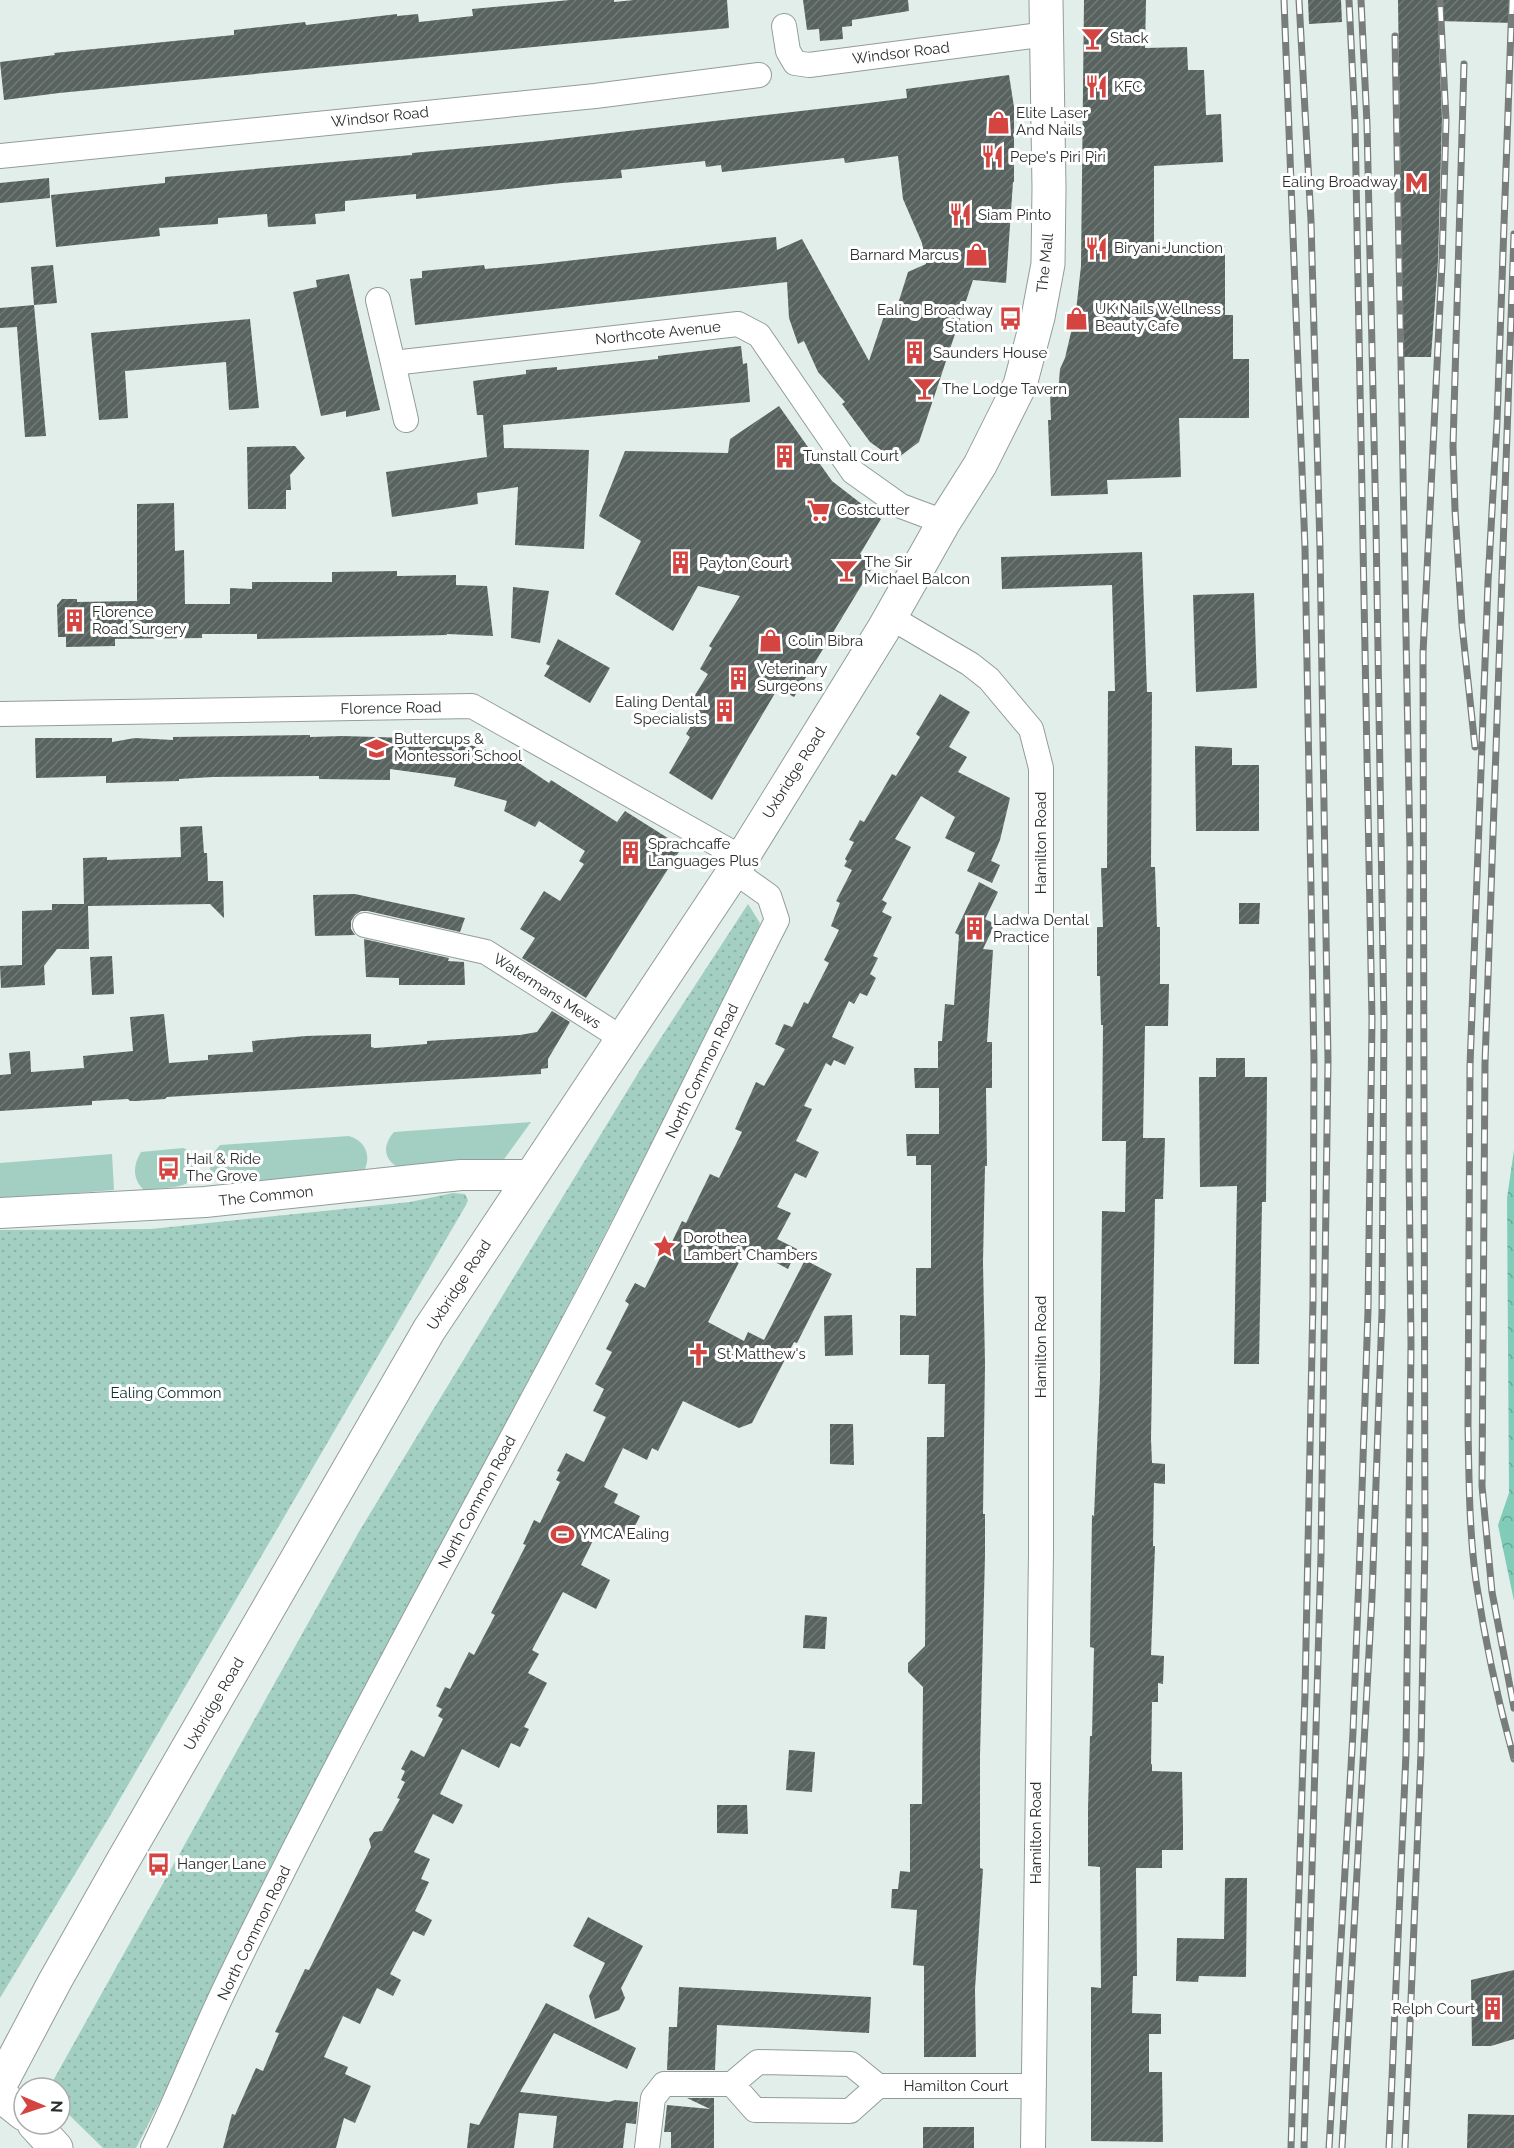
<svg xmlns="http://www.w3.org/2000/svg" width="1514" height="2148" font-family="Raleway,sans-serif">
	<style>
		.green { fill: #a2cfc2 }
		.forest { fill: url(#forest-crowns) }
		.park { fill: url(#park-dots) }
		.building { fill: url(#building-hatch) }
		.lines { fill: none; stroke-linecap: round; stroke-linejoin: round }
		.minor-casing { stroke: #929d99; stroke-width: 26 }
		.tertiary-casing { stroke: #929d99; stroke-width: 32 }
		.primary-casing { stroke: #929d99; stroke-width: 35 }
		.trunk-casing { stroke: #929d99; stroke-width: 35 }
		.minor { stroke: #fff; stroke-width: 24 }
		.tertiary { stroke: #fff; stroke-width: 30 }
		.primary { stroke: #fff; stroke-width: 33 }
		.trunk { stroke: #fff; stroke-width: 33 }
		.rail-casing { stroke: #767d7b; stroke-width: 7 }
		.rail { stroke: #fff; stroke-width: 4.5; stroke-dasharray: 14; stroke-linecap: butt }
		.labels { text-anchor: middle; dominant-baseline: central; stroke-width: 6; stroke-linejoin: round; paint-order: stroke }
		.poi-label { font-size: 15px; fill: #2a2e2d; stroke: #fff; text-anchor: start }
		.street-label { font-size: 15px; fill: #2a2e2d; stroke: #fff }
		.park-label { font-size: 15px; fill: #0e322a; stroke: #fff }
	</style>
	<defs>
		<pattern id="forest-crowns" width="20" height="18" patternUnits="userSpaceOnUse" patternTransform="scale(1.5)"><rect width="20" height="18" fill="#81ccb8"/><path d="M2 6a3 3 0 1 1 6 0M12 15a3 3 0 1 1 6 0" fill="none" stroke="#6aa696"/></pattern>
		<pattern id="park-dots" width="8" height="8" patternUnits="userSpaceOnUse" patternTransform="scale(1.5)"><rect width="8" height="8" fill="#a2cfc2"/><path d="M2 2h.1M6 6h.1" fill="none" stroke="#8cb2a7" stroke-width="1.8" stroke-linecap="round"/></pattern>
		<pattern id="building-hatch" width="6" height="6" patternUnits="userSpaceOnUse" patternTransform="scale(1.5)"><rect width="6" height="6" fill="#58625f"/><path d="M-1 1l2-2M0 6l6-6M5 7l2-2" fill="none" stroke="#727a77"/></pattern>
	</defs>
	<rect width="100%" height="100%" fill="#e2eeea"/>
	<path class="green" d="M531,1122L502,1162L405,1170C385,1164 380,1148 394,1132Z
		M349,1136C365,1141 372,1155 364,1171L358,1174L222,1184L211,1178C209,1163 210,1156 220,1145Z
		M183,1148L192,1152C209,1191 170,1187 144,1190C132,1179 133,1165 141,1152Z
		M112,1154L114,1190L0,1199V1163Z"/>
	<path class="forest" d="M1514,1150V1601L1498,1525L1509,1493L1507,1198Z"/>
	<path class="park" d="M748,904L760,923L749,953L136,2148H103L60,2106V2088H49L360,1530L640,1070Z
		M453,1193L465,1194L468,1200L466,1205L107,1821L0,1998V1230L151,1229L410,1202Z"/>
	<path class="building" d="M570,0H614V2L634,0H727L729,28L59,93L4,100L0,62L55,55L54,53L234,35V30L305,22L306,25L397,14V16L418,14L419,22L473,16L472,9Z
		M803,0H908L909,11L852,20V26L842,27L843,39L820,41L819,29L807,30Z
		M1084,0H1146L1145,48L1187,47L1188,70H1204L1206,115L1221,114L1223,162L1154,166V247L1225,246V315H1233V359H1249V418H1179L1181,477L1107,480L1108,494L1051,496L1048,420H1051L1050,394H1058L1060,369L1065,358L1076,311L1081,266Z
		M1308,0H1341L1342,22L1309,24Z
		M1398,0H1514V23L1438,21L1442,119L1438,261L1431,357H1403Z
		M1009,75L1014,107V182H1013L1006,283L973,280L919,442L895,460L870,442L842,404L845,402L818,372L804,341L798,344L789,318L787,282L415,325L410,279L422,278V271L484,265L485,269L540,264L776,237L777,250L802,239L869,361L888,304L897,307L908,272L926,264L922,243L903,199L898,156L845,163L844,158L722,172L721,165L706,167L705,161L621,170L622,178L562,183L416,199V194L345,201V211L315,214L316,224L268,227L267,214L218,218V224L159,228L160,236L56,247L51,195L165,183V177L412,155V153L542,141L861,104L907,98L906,89Z
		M49,178L50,198L0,203V183Z
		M53,265L57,303L34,305L31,267Z
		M349,274L380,410L346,417V411L321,416L293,292L317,287L316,280Z
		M34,305L46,436L25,437L17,327L0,328V308Z
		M250,319L259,408L229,410L226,362L125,371L128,418L99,420L91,333Z
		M741,346L743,364L747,363L750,402L503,425L504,448L589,450L584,549L515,545L518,487L477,493L478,504L392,517L386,472L487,457L483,415H477L473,381L526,374V370L557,367V370L658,359V356Z
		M779,406L832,481L881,519L860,554L875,563L794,697L778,688L712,800L669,773L690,737L686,734L700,712L689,705L708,674L700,669L712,648L709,646L740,596L698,586L673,631L615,594L641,541L599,516L625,451L728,453L730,439Z
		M295,446L305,458L290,475L291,490H286V509H248L247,447Z
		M174,503L175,551L184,550L185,604H230V588L252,589V582H332V572L397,571V576L456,575V585L487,586L493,636L447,634V635L257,639V634H202V638L115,639V646L66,647V637H58L57,605L62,599H77V602L137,601V504Z
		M1142,552L1147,692H1152L1151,867H1155L1157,927H1160V984H1169L1168,1026H1145L1143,1138H1165L1163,1199H1155L1151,1439L1152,1463L1165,1464V1484L1154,1483L1153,1546H1155L1151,1655L1164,1656L1163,1684L1158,1683V1702H1152L1151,1764H1152V1771L1182,1772L1183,1825V1850H1162V1868H1136L1137,1976H1133L1132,2013L1161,2014V2034H1149V2072H1162L1163,2142L1091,2141V1987L1101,1988L1100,1867L1088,1866V1809L1090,1736H1092L1094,1648L1090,1647L1092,1515L1094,1516L1100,1379L1102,1211L1125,1212L1126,1141H1102L1103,1025H1101L1100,976H1097V927H1103L1101,868H1107L1108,691H1115L1112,585L1002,589L1001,557Z
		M513,587L549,591L540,643L511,638Z
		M1254,593L1257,688L1196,692L1193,595Z
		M558,639L610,668L590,703L544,676L550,666L546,664Z
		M940,694L970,712L949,747L967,757L958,772L1010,798L1000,840L991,861L945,838L955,817L921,796L895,839L911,847L882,900L887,903L882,912L892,917L873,956L878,958L870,974L876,978L867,996L860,993L854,1004L849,1001L832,1037L854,1047L845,1065L834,1060L831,1066L826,1063L804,1106L812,1109L796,1141L819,1152L806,1178L795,1173L777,1207L791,1213L777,1239L797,1249L788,1269L747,1247L708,1322L744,1341L748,1332L764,1340L805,1260L832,1274L797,1343L794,1342L752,1423L739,1428L683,1401L658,1451L652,1448L647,1460L623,1448L604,1487L618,1494L614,1503L640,1516L628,1540L600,1526L581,1565L610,1580L596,1609L563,1592L532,1650L539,1654L528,1673L547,1683L524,1727L529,1729L520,1747L511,1743L499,1768L462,1749L440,1794L463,1805L453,1824L433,1814L414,1852L430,1859L421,1879L429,1882L415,1911L432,1920L424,1936L413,1931L390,1974L401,1980L393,1996L377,1988L360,2024L343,2016L324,2057L348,2067L345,2074L371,2086L355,2123L344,2118L336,2148H223L232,2114L235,2115L256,2068L263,2071L279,2033L275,2032L305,1969L309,1970L371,1847L369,1839L374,1832L382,1831L400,1799L397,1798L405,1782L401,1780L405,1771L401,1769L411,1750L424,1757L443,1719L438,1716L442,1709L436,1706L445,1687L450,1689L469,1652L474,1655L495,1615L491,1613L526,1545L523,1544L534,1520L540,1523L560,1482L556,1480L560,1472L557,1471L566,1453L584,1462L606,1417L593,1411L604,1389L595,1384L612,1352L606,1349L629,1304L625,1301L635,1283L645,1288L669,1240L672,1242L682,1221L686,1223L710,1174L719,1178L742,1132L735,1129L756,1082L764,1086L785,1049L775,1044L784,1024L792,1027L804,1002L808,1004L829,963L824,960L839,930L831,926L840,903L836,901L852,870L844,866L847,861L845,859L854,842L849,840L860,820L864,822L892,774L896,776L920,737L916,734Z
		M310,735V737L343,736L408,738V735L463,743L510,757L549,783L551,780L617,822L625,811L682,847L586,998L522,958L535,938L520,929L544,891L560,901L584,864L579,861L585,851L539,821L535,827L504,811L507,801L454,786L456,778L390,769V780L319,779V776L213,777L179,779V781L106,783V776L36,778L35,738H112V742L135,738L173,740V737Z
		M1195,746L1232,748V765H1259V831H1196Z
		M202,826L204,853H207L208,881H223L224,918L210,904L88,906L89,949H57L44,966L45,985L1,988L0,966L22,965V911L52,910V904H84L83,858L107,857V860L181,857L180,827Z
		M975,853L1000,865L992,883L967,871Z
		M979,882L998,892L985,919L995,924L983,949L993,950L987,1042H992V1088H986L987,1166H985L983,1262L985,1364L983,1514H985V1555L980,1755V1868L983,1869L975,1989L976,2057H924V1966L913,1965L917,1910L891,1908L892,1889H898L900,1871L910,1872V1804H922L923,1687L908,1672V1663L925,1646L927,1437H944L945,1384H928L929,1355H900V1315L916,1316V1268H931V1165H916V1156H907L906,1134H939V1088H915L914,1068H938V1041H942L945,1004L954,1005L959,935L955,933Z
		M355,894L465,918L460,932L368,911H361L355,915L351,921V929L355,935L315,936L313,895Z
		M1239,903H1260L1259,924H1239Z
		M364,939L449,958L448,961L464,962L465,985H399V978L366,977Z
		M112,956L114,994L92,995L90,957Z
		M552,1011L570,1022L548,1059V1068L541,1069V1074L167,1097L165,1099L136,1101H130L128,1099L92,1101V1105L0,1111V1075L11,1074L9,1053L30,1051L31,1072L84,1068L83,1056L133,1051L130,1017L164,1014L169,1063L208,1060V1055L253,1052L252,1041L306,1036L371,1034V1047L375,1048L427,1044V1041L520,1035L537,1032Z
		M1216,1058H1245V1077H1267L1266,1202H1262L1259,1364H1234L1237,1186L1200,1187L1199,1077H1216Z
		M852,1315L853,1355L825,1356L824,1316Z
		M830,1424H853L854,1465L830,1464Z
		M805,1615L827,1617L825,1649L803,1648Z
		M789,1750L815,1752L812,1792L786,1790Z
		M717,1805H747L748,1834L717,1833Z
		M1225,1878H1247L1246,1977L1199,1976L1198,1982L1176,1981L1177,1938L1224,1939Z
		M588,1917L643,1946L621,1988L625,1998L619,2010L595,2019L589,1996L605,1963L573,1946Z
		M1514,1970V2039L1491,2046H1472L1471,1980Z
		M679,1987L871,1997L869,2033L717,2025L715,2070H667L669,2027H677Z
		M546,2003L636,2048L627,2069L554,2033L520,2092L609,2102L615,2100L638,2102L636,2124L626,2123L623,2148H553L557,2116L519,2113L514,2148H467L470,2123L479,2125Z
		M687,2098H714V2148H671V2132H664L667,2105L710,2109Z
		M1468,2114L1514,2115V2148H1467Z
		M923,2127H974V2148H923Z"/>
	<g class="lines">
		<defs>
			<path id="minor" d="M784,26L788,51L795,63L809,65L1047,34
				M0,156L595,96L759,75
				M378,300L393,363
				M406,420L393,363L738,324L759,335L853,472L901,506L944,522
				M890,617L970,664L989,679L1031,729L1041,768V1552L1033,2148
				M0,714L472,706L742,858
				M365,925L486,952L623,1039
				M878,2086H1034
				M153,2148C179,2094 201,2038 227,1984C339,1753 464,1529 584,1303C651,1176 712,1047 777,920L769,896L734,871
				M647,2148L653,2098L664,2084H732L758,2062L851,2064L878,2086L850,2111L755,2110L732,2084"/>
			<path id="tertiary" d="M0,1213L205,1202L461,1175H532"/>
			<path id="primary" d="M0,2085L55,1981L121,1864L429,1330L734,871L883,630L944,522L980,465L1020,385L1038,317L1048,264L1049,188L1046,0"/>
			<path id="trunk" d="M0,2095L24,2114
				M34,2124L56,2148"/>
		</defs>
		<use href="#minor" class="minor-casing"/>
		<use href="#tertiary" class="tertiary-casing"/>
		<use href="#primary" class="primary-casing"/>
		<use href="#trunk" class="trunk-casing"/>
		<use href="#minor" class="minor"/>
		<use href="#tertiary" class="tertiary"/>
		<use href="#primary" class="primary"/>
		<use href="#trunk" class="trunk"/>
		<defs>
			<path id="rail" d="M1284,0L1305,548L1314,1061L1313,1300L1305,1693L1291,2148
				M1299,0L1311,221L1320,548L1328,1061L1321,1554L1304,2148
				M1512,0L1497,422L1488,582L1470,1066L1468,1426C1469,1477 1469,1530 1476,1581C1485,1641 1498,1701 1514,1759
				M1464,64L1453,446L1455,510L1462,625L1475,747
				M1514,234L1485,1063L1482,1486L1492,1592L1514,1708
				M1329,2148L1353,1732L1360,1549L1368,1310L1372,1020L1355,122L1349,0
				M1342,2148L1372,1597L1382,1312L1384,1021L1376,526L1367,124L1361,0
				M1389,2148L1406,1753L1411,1345L1409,1160L1410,852L1395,36
				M1405,2148L1421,1752L1425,1542L1423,653L1442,263L1446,120L1440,0"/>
		</defs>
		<use href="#rail" class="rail-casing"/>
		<use href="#rail" class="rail"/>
	</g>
	<defs>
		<symbol id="bar-bare" viewBox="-9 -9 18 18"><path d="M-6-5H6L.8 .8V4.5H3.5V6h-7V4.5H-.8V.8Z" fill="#d44542" stroke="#fff" stroke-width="2.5" paint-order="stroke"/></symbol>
		<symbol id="restaurant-bare" viewBox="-9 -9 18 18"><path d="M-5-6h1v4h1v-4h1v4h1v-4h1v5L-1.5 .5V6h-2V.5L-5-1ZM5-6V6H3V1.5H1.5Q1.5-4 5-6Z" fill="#d44542" stroke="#fff" stroke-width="2.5" paint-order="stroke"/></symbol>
		<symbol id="shop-bare" viewBox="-9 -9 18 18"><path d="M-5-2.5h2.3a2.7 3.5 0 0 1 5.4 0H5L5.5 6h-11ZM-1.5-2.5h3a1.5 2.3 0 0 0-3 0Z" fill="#d44542" stroke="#fff" stroke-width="2.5" paint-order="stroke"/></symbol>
		<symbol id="metro-bare" viewBox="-9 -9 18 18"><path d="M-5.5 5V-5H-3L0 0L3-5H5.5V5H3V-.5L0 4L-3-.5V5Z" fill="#d44542" stroke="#fff" stroke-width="2.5" paint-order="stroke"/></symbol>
		<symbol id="bus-bare" viewBox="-9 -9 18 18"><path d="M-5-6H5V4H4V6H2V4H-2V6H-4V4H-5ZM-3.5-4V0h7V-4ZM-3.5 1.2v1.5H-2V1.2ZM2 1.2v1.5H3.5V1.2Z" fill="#d44542" stroke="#fff" stroke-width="2.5" paint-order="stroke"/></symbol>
		<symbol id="building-bare" viewBox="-9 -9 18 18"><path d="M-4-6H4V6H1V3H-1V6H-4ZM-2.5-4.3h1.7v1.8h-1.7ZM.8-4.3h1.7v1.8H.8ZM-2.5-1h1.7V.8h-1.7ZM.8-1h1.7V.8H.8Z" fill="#d44542" stroke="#fff" stroke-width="2.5" paint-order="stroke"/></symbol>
		<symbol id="supermarket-bare" viewBox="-9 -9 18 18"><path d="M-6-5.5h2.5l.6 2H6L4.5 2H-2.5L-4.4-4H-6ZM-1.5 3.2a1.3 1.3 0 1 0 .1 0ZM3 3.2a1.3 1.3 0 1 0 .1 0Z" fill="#d44542" stroke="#fff" stroke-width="2.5" paint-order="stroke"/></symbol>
		<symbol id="school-bare" viewBox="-9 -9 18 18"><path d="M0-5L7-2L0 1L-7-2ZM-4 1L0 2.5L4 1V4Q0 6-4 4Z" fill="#d44542" stroke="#fff" stroke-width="2.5" paint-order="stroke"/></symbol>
		<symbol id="sight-bare" viewBox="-9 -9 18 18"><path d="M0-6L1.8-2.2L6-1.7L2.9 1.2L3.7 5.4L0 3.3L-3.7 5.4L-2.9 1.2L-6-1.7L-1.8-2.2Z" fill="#d44542" stroke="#fff" stroke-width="2.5" paint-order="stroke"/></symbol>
		<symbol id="church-bare" viewBox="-9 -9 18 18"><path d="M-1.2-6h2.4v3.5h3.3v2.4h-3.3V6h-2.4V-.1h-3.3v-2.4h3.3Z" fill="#d44542" stroke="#fff" stroke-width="2.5" paint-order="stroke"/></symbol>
		<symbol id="stadium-bare" viewBox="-9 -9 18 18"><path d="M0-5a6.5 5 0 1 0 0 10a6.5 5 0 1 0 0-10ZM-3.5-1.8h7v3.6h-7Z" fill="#d44542" stroke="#fff" stroke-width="2.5" paint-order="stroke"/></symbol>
	</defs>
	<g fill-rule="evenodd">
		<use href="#bar-bare" x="1076" y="22" width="33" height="33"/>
		<use href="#restaurant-bare" x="1080" y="70" width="33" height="33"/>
		<use href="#shop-bare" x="982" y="106" width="33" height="33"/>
		<use href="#restaurant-bare" x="976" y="140" width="33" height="33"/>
		<use href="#metro-bare" x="1400" y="166" width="33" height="33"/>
		<use href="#restaurant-bare" x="944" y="198" width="33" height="33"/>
		<use href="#restaurant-bare" x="1080" y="232" width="33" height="33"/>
		<use href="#shop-bare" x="960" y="238" width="33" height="33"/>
		<use href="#shop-bare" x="1060" y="302" width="33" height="33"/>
		<use href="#bus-bare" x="994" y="302" width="33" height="33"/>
		<use href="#building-bare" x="898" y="336" width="33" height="33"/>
		<use href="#bar-bare" x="908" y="372" width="33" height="33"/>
		<use href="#building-bare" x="768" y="440" width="33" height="33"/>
		<use href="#supermarket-bare" x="802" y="494" width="33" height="33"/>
		<use href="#building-bare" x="664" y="546" width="33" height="33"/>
		<use href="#bar-bare" x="830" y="554" width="33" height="33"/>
		<use href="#building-bare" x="58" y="604" width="33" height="33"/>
		<use href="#shop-bare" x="754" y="624" width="33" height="33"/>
		<use href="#building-bare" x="722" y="662" width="33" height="33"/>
		<use href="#building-bare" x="708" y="694" width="33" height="33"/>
		<use href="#school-bare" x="360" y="732" width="33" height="33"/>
		<use href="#building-bare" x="614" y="836" width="33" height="33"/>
		<use href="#building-bare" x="958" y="912" width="33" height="33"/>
		<use href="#bus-bare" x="152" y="1152" width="33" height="33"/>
		<use href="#sight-bare" x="648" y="1230" width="33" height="33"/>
		<use href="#church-bare" x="682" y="1338" width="33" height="33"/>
		<use href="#stadium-bare" x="546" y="1518" width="33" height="33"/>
		<use href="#bus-bare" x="142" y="1848" width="33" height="33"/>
		<use href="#building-bare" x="1476" y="1992" width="33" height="33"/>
	</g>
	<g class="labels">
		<g class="poi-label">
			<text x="1110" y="38">Stack</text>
			<text x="1114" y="87">KFC</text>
			<text x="1016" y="113">Elite Laser<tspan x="1016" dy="17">And Nails</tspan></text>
			<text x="1010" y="157">Pepe's Piri Piri</text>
			<text x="1398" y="182" text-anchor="end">Ealing Broadway</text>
			<text x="978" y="215">Siam Pinto</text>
			<text x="1114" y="248">Biryani Junction</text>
			<text x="959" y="255" text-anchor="end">Barnard Marcus</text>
			<text x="1095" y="309">UK Nails Wellness<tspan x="1095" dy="17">Beauty Cafe</tspan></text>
			<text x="993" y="310" text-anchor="end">Ealing Broadway<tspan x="993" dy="17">Station</tspan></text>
			<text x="933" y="353">Saunders House</text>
			<text x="942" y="389">The Lodge Tavern</text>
			<text x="803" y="456">Tunstall Court</text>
			<text x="837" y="510">Costcutter</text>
			<text x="864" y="562">The Sir<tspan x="864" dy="17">Michael Balcon</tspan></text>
			<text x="699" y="563">Payton Court</text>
			<text x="92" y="612">Florence<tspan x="92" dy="17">Road Surgery</tspan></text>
			<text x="788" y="641">Colin Bibra</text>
			<text x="757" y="669">Veterinary<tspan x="757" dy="17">Surgeons</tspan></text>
			<text x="707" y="702" text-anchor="end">Ealing Dental<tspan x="707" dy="17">Specialists</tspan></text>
			<text x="394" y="739">Buttercups &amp;<tspan x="394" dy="17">Montessori School</tspan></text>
			<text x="648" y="844">Sprachcaffe<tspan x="648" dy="17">Languages Plus</tspan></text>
			<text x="993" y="920">Ladwa Dental<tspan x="993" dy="17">Practice</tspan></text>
			<text x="186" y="1159">Hail &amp; Ride<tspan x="186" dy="17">The Grove</tspan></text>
			<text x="683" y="1238">Dorothea<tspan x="683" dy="17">Lambert Chambers</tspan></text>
			<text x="717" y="1354">St Matthew's</text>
			<text x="580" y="1534">YMCA Ealing</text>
			<text x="177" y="1864">Hanger Lane</text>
			<text x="1475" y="2009" text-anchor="end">Relph Court</text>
		</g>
		<g class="street-label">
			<text transform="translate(901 53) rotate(-7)">Windsor Road</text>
			<text transform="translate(380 117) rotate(-6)">Windsor Road</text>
			<text transform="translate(1045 263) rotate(-84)">The Mall</text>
			<text transform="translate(658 333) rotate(-6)">Northcote Avenue</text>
			<text transform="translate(391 708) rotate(-1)">Florence Road</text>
			<text transform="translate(794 773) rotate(-58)">Uxbridge Road</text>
			<text transform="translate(1041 843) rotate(-90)">Hamilton Road</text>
			<text transform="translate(547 991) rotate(33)">Watermans Mews</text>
			<text transform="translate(702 1071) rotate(-64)">North Common Road</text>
			<text transform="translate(266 1196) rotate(-6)">The Common</text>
			<text transform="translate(459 1285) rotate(-57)">Uxbridge Road</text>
			<text transform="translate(1041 1347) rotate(-90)">Hamilton Road</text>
			<text transform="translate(477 1502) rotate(-62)">North Common Road</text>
			<text transform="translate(214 1704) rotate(-60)">Uxbridge Road</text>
			<text transform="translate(1036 1833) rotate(-90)">Hamilton Road</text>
			<text transform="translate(254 1933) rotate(-64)">North Common Road</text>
			<text x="956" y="2086">Hamilton Court</text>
		</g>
		<g class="park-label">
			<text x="166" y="1393">Ealing Common</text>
		</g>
	</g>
	<g transform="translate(42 2106) rotate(92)"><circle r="28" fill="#ffffff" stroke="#aaabab" stroke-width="1.5"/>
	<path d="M0-4.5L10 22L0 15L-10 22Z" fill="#d44542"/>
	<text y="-9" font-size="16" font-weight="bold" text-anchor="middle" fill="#2a2e2d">N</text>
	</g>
</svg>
